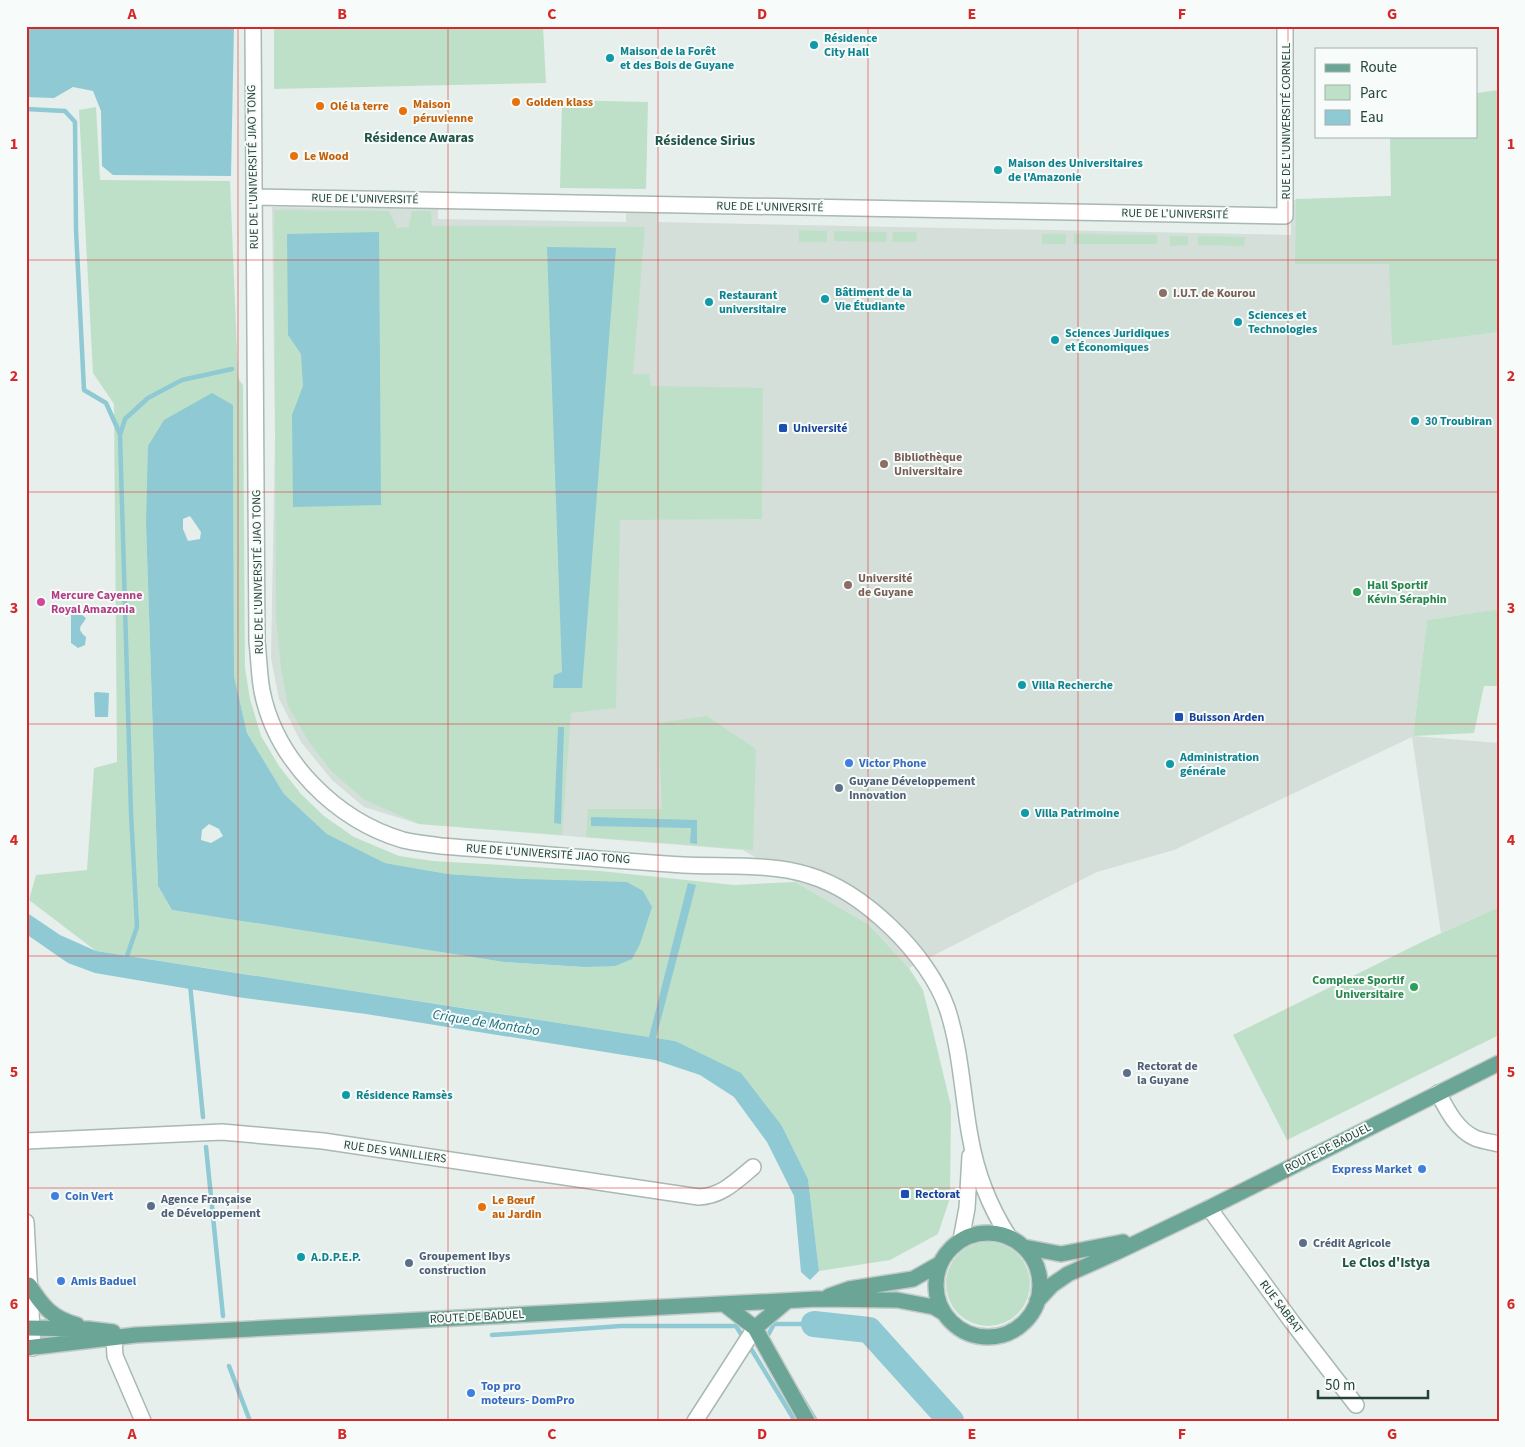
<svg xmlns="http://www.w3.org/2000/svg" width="1525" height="1447" font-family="'Source Sans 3',sans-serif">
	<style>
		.built { fill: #d4dfda }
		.green { fill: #bfe0c8; fill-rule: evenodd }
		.water { fill: #8ec9d4; fill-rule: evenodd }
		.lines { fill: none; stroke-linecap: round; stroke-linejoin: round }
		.stream { stroke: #8ec9d4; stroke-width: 4.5 }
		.river { stroke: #8ec9d4; stroke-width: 26 }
		.minor-casing { stroke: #a8b8b2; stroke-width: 18 }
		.major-casing { stroke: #c2cac8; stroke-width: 18 }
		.minor { stroke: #fff; stroke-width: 15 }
		.major { stroke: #6aa596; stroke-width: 15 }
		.grid { fill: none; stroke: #d62828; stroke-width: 1; stroke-opacity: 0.55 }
		.culture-dot { fill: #0f9aa8; stroke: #f7fbf9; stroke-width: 2 }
		.food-dot { fill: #e8710a; stroke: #f7fbf9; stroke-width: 2 }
		.education-dot { fill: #8d6e63; stroke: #f7fbf9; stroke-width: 2 }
		.transit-dot { fill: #1a4fb4; stroke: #f7fbf9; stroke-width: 2 }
		.leisure-dot { fill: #2e9e5b; stroke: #f7fbf9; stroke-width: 2 }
		.hotel-dot { fill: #d1479c; stroke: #f7fbf9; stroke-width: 2 }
		.shop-dot { fill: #3f7fe0; stroke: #f7fbf9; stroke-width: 2 }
		.service-dot { fill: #5c6f8a; stroke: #f7fbf9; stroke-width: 2 }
		.labels { text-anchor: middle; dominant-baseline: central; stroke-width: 4; stroke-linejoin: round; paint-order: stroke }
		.culture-label { font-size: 12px; font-weight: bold; fill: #0d838f; stroke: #f7fbf9; text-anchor: start }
		.food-label { font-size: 12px; font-weight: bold; fill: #c56008; stroke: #f7fbf9; text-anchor: start }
		.street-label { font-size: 12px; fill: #24423a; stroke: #f7fbf9 }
		.education-label { font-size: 12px; font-weight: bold; fill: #785e54; stroke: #f7fbf9; text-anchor: start }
		.transit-label { font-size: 12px; font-weight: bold; fill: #164399; stroke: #f7fbf9; text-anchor: start }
		.leisure-label { font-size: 12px; font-weight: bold; fill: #27864d; stroke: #f7fbf9; text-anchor: start }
		.hotel-label { font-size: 12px; font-weight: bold; fill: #b23c85; stroke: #f7fbf9; text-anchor: start }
		.shop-label { font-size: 12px; font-weight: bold; fill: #366cbe; stroke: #f7fbf9; text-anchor: start }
		.service-label { font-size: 12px; font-weight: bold; fill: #4e5e75; stroke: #f7fbf9; text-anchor: start }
		.neighbourhood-label { font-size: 14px; font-weight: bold; fill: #1f5548; stroke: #f7fbf9 }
		.water-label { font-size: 14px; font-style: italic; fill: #1c6f80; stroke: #f7fbf9 }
		.neatline { fill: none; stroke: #d62828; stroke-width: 2 }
		.grid-label { font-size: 16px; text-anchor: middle; font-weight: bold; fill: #d62828 }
	</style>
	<rect width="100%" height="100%" fill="#e6efeb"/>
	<path class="built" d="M1391,196L1392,346L1499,332V609L1427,620L1413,736L1499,743V907L1441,933L1412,737L1174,850L1097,872L909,968L868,924L795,882L743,850L419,824L364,807L332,780L301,742L279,699L271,658L275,437L272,207L438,209V219L626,222V212H658V222L1291,235V200Z"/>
	<path class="green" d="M274,26H543L546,83L274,89Z
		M1499,90V332L1392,346L1389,264H1295L1296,199L1391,196L1390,136H1476V93Z
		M562,100L648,102L646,189L560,188Z
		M96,107L100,180L230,181L238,376L239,380L243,385L245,668L250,699L261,736L279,766L301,794L324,816L354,837L399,856L433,861L600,871L734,885L795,882L868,924L909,968L923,990L951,1106L950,1198L938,1234L890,1260L819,1271L808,1179L782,1126L675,1041L96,951L29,900L36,875L87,870L94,768L117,762L114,404L93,373L79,110ZM233,405L234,676L247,733L284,794L327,834L385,863L448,874L523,879L584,967L504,962L172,910L158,886L146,524Z
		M274,210L389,211L397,228L409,227L412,211H431L432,226L645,227L633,374H649L651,386L763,388L762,519L620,520L616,708L571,713L562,835L419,824L365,800L332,772L309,742L288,706L281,668L276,620Z
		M799,230L827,231V242H799Z
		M834,231L887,232L886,242L834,241Z
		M893,232H917L916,242H892Z
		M1042,234H1066V244H1042Z
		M1074,234L1157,235V244H1074Z
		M1170,236H1188V245L1170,246Z
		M1198,236L1245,237L1244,246L1198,245Z
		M1499,609V686H1484L1474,733L1413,736L1427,620Z
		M707,716L756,749L753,850L586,837L588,809H662L658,723Z
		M1499,907V1035L1287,1140L1233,1035L1426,940Z
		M946 1284a42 42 0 1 1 84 0a42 42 0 1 1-84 0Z"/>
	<path class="water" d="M26,26H234L231,176L113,175L102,166L101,111L93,91L73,87L54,98L26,97Z
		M379,232L381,505L293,507L292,415L303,386L301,354L288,335L287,234Z
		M547,247L616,248L582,688H553L554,675L562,672Z
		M212,393L233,405L234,676L247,733L284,794L327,834L385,863L448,874L523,879L627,882L643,891L652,907L640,944L632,959L615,966L584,967L504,962L172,910L158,886L146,524L148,446L164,420ZM190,516L201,532L200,539L188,541L183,529V519ZM209,824L219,829L223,836L211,843L201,840L202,830Z
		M71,615H82L86,618C82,626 75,628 86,637L85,645L78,648L71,643Z
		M96,692L109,693L108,717H95L94,693Z
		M558,727H564L561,824L554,823Z
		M591,817L697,820V844L690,843L691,828L591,826Z
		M688,883L696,885L656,1038L675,1041L741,1073L782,1126L808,1179L819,1271L810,1280L801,1272L794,1196L767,1142L734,1097L700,1075L655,1060L366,1014L237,997L95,973L68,963L26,934V912L60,935L96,951L649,1037Z"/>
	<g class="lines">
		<path class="stream" d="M26,109L65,111L75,122L76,230L84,390L106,403L120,434
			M126,959L137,927L131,813L120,435L125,419L148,398L182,380L232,369
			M190,984L203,1117
			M206,1147L223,1316
			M492,1335L621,1326H736L741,1334
			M769,1341L767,1337L774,1324H814
			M750,1347L795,1421
			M229,1366L250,1421
			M798,1391L816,1421"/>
		<path class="river" d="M814,1324L869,1330L951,1421"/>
		<defs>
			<path id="minor" d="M253,26L257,642C259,658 259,675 262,691C276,761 336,820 403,840C415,843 428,844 441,846C521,852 602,860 683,865C722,867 771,863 808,875C863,891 928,954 947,1008C961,1050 962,1093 970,1136C976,1172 989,1206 1009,1237
				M254,197L1285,216V26
				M1438,1093C1447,1110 1457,1130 1475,1138C1482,1141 1491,1142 1499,1144
				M26,1141L222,1132L323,1141L699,1197C722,1196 736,1181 753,1167
				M1209,1208L1292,1322L1356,1405
				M26,1222L33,1348
				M961,1240L967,1208L970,1156
				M114,1338L115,1356L143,1421
				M695,1421L755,1328"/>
			<path id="major" d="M936 1285a52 52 0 1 1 104 0a52 52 0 1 1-104 0Z
				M1024,1247L1061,1254L1123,1242
				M29,1285C43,1307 52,1318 77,1325
				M829,1296L849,1289L913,1279L941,1263
				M1037,1301L1052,1285L1068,1274L1117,1252L1209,1208L1499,1063
				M724,1304L755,1328L807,1421
				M26,1328L88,1329L113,1332
				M755,1328L787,1301
				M26,1348L136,1335L817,1299L897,1300L934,1307L944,1313"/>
		</defs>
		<use href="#minor" class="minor-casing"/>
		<use href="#major" class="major-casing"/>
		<use href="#minor" class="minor"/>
		<use href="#major" class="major"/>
	</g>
	<path class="grid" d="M238,26V1421M448,26V1421M658,26V1421M868,26V1421M1078,26V1421M1288,26V1421M26,260H1499M26,492H1499M26,724H1499M26,956H1499M26,1188H1499"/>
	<g class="culture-dot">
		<circle cx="814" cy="45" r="5"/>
		<circle cx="610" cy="58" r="5"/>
		<circle cx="998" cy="170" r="5"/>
		<circle cx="825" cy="299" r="5"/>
		<circle cx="709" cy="302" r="5"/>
		<circle cx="1238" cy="322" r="5"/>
		<circle cx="1055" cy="340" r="5"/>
		<circle cx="1415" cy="421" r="5"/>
		<circle cx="1022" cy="685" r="5"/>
		<circle cx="1170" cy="764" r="5"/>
		<circle cx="1025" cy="813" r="5"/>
		<circle cx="346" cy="1095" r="5"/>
		<circle cx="301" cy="1257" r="5"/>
	</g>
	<g class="food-dot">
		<circle cx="516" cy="102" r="5"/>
		<circle cx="320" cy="106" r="5"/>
		<circle cx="403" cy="111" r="5"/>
		<circle cx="294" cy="156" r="5"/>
		<circle cx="482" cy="1207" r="5"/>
	</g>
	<g class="education-dot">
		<circle cx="1163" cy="293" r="5"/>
		<circle cx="884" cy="464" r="5"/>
		<circle cx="848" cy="585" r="5"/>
	</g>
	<g class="transit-dot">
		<rect x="778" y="423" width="10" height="10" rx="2.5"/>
		<rect x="1174" y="712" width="10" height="10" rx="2.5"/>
		<rect x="900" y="1189" width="10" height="10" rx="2.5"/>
	</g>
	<g class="leisure-dot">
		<circle cx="1357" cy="592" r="5"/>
		<circle cx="1414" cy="987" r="5"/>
	</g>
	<circle class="hotel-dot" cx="41" cy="602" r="5"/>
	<g class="shop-dot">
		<circle cx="849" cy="763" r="5"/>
		<circle cx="1422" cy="1169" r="5"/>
		<circle cx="55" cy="1196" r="5"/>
		<circle cx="61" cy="1281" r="5"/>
		<circle cx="471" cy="1393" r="5"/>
	</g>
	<g class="service-dot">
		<circle cx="839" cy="788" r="5"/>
		<circle cx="1127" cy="1073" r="5"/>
		<circle cx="151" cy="1206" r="5"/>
		<circle cx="1303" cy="1243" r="5"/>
		<circle cx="409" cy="1263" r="5"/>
	</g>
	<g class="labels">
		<g class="culture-label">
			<text x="824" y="38">Résidence<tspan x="824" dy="14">City Hall</tspan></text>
			<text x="620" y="51">Maison de la Forêt<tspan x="620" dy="14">et des Bois de Guyane</tspan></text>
			<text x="1008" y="163">Maison des Universitaires<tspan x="1008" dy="14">de l'Amazonie</tspan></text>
			<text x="835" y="292">Bâtiment de la<tspan x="835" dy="14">Vie Étudiante</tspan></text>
			<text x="719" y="295">Restaurant<tspan x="719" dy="14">universitaire</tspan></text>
			<text x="1248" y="315">Sciences et<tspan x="1248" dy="14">Technologies</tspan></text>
			<text x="1065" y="333">Sciences Juridiques<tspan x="1065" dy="14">et Économiques</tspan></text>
			<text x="1425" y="421">30 Troubiran</text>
			<text x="1032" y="685">Villa Recherche</text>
			<text x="1180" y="757">Administration<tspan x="1180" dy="14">générale</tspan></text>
			<text x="1035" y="813">Villa Patrimoine</text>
			<text x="356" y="1095">Résidence Ramsès</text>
			<text x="311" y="1257">A.D.P.E.P.</text>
		</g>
		<g class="food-label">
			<text x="526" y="102">Golden klass</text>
			<text x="413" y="104">Maison<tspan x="413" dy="14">péruvienne</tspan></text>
			<text x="330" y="106">Olé la terre</text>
			<text x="304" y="156">Le Wood</text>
			<text x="492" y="1200">Le Bœuf<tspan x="492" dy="14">au Jardin</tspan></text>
		</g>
		<g class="street-label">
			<text transform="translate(1286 121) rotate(-90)">RUE DE L'UNIVERSITÉ CORNELL</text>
			<text transform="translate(253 167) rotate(-91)">RUE DE L'UNIVERSITÉ JIAO TONG</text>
			<text transform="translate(365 199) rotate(1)">RUE DE L'UNIVERSITÉ</text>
			<text transform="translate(770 207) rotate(1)">RUE DE L'UNIVERSITÉ</text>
			<text transform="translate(1175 214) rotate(1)">RUE DE L'UNIVERSITÉ</text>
			<text transform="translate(258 572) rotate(-91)">RUE DE L'UNIVERSITÉ JIAO TONG</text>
			<text transform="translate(548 854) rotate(4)">RUE DE L'UNIVERSITÉ JIAO TONG</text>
			<text transform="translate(1328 1148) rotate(-27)">ROUTE DE BADUEL</text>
			<text transform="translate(395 1152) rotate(8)">RUE DES VANILLIERS</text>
			<text transform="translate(1281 1307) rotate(53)">RUE SABBAT</text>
			<text transform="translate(477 1317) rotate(-3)">ROUTE DE BADUEL</text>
		</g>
		<g class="education-label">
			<text x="1173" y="293">I.U.T. de Kourou</text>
			<text x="894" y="457">Bibliothèque<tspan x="894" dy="14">Universitaire</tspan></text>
			<text x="858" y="578">Université<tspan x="858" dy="14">de Guyane</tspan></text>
		</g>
		<g class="transit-label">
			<text x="793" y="428">Université</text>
			<text x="1189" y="717">Buisson Arden</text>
			<text x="915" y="1194">Rectorat</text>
		</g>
		<g class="leisure-label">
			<text x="1367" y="585">Hall Sportif<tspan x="1367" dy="14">Kévin Séraphin</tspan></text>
			<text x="1404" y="980" text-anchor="end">Complexe Sportif<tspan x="1404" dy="14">Universitaire</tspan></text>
		</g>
		<g class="hotel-label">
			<text x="51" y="595">Mercure Cayenne<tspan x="51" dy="14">Royal Amazonia</tspan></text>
		</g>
		<g class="shop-label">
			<text x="859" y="763">Victor Phone</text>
			<text x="1412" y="1169" text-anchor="end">Express Market</text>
			<text x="65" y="1196">Coin Vert</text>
			<text x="71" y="1281">Amis Baduel</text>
			<text x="481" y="1386">Top pro<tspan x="481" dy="14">moteurs- DomPro</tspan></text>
		</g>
		<g class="service-label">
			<text x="849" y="781">Guyane Développement<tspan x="849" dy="14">Innovation</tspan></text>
			<text x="1137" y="1066">Rectorat de<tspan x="1137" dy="14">la Guyane</tspan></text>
			<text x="161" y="1199">Agence Française<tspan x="161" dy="14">de Développement</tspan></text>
			<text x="1313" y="1243">Crédit Agricole</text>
			<text x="419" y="1256">Groupement Ibys<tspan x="419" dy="14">construction</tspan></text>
		</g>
		<g class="neighbourhood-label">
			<text x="419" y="138">Résidence Awaras</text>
			<text x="705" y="141">Résidence Sirius</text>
			<text x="1386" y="1263">Le Clos d'Istya</text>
		</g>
		<g class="water-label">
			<text transform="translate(486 1023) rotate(9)">Crique de Montabo</text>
		</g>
	</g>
	<rect width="1525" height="1447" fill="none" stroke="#f7fbf9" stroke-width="55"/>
	<rect x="1315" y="48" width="162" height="90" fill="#f7fbf9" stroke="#a3b1ad"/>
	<rect x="1325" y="64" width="25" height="8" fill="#6aa596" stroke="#a3b1ad"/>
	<text x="1360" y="72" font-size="15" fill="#24423a">Route</text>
	<rect x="1325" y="85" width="25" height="15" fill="#bfe0c8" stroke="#a3b1ad"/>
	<text x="1360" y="98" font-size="15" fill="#24423a">Parc</text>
	<rect x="1325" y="110" width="25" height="15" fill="#8ec9d4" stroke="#a3b1ad"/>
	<text x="1360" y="122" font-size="15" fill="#24423a">Eau</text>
	<path d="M1318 1390v8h110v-8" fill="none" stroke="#24423a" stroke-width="2.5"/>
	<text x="1325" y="1390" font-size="15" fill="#24423a" stroke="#f7fbf9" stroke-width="4" paint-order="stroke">50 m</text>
	<rect x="28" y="28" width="1470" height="1392" class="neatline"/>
	<g class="grid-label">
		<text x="132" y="19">A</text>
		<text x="342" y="19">B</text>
		<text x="552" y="19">C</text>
		<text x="762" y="19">D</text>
		<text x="972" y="19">E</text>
		<text x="1182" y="19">F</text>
		<text x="1392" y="19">G</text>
		<text x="14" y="149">1</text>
		<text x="1511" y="149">1</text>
		<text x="14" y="381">2</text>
		<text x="1511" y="381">2</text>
		<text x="14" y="613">3</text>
		<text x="1511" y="613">3</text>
		<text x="14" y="845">4</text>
		<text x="1511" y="845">4</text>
		<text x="14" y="1077">5</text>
		<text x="1511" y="1077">5</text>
		<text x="14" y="1309">6</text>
		<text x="1511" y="1309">6</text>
		<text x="132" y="1439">A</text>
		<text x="342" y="1439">B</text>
		<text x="552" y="1439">C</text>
		<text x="762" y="1439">D</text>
		<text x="972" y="1439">E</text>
		<text x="1182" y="1439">F</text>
		<text x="1392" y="1439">G</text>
	</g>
</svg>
